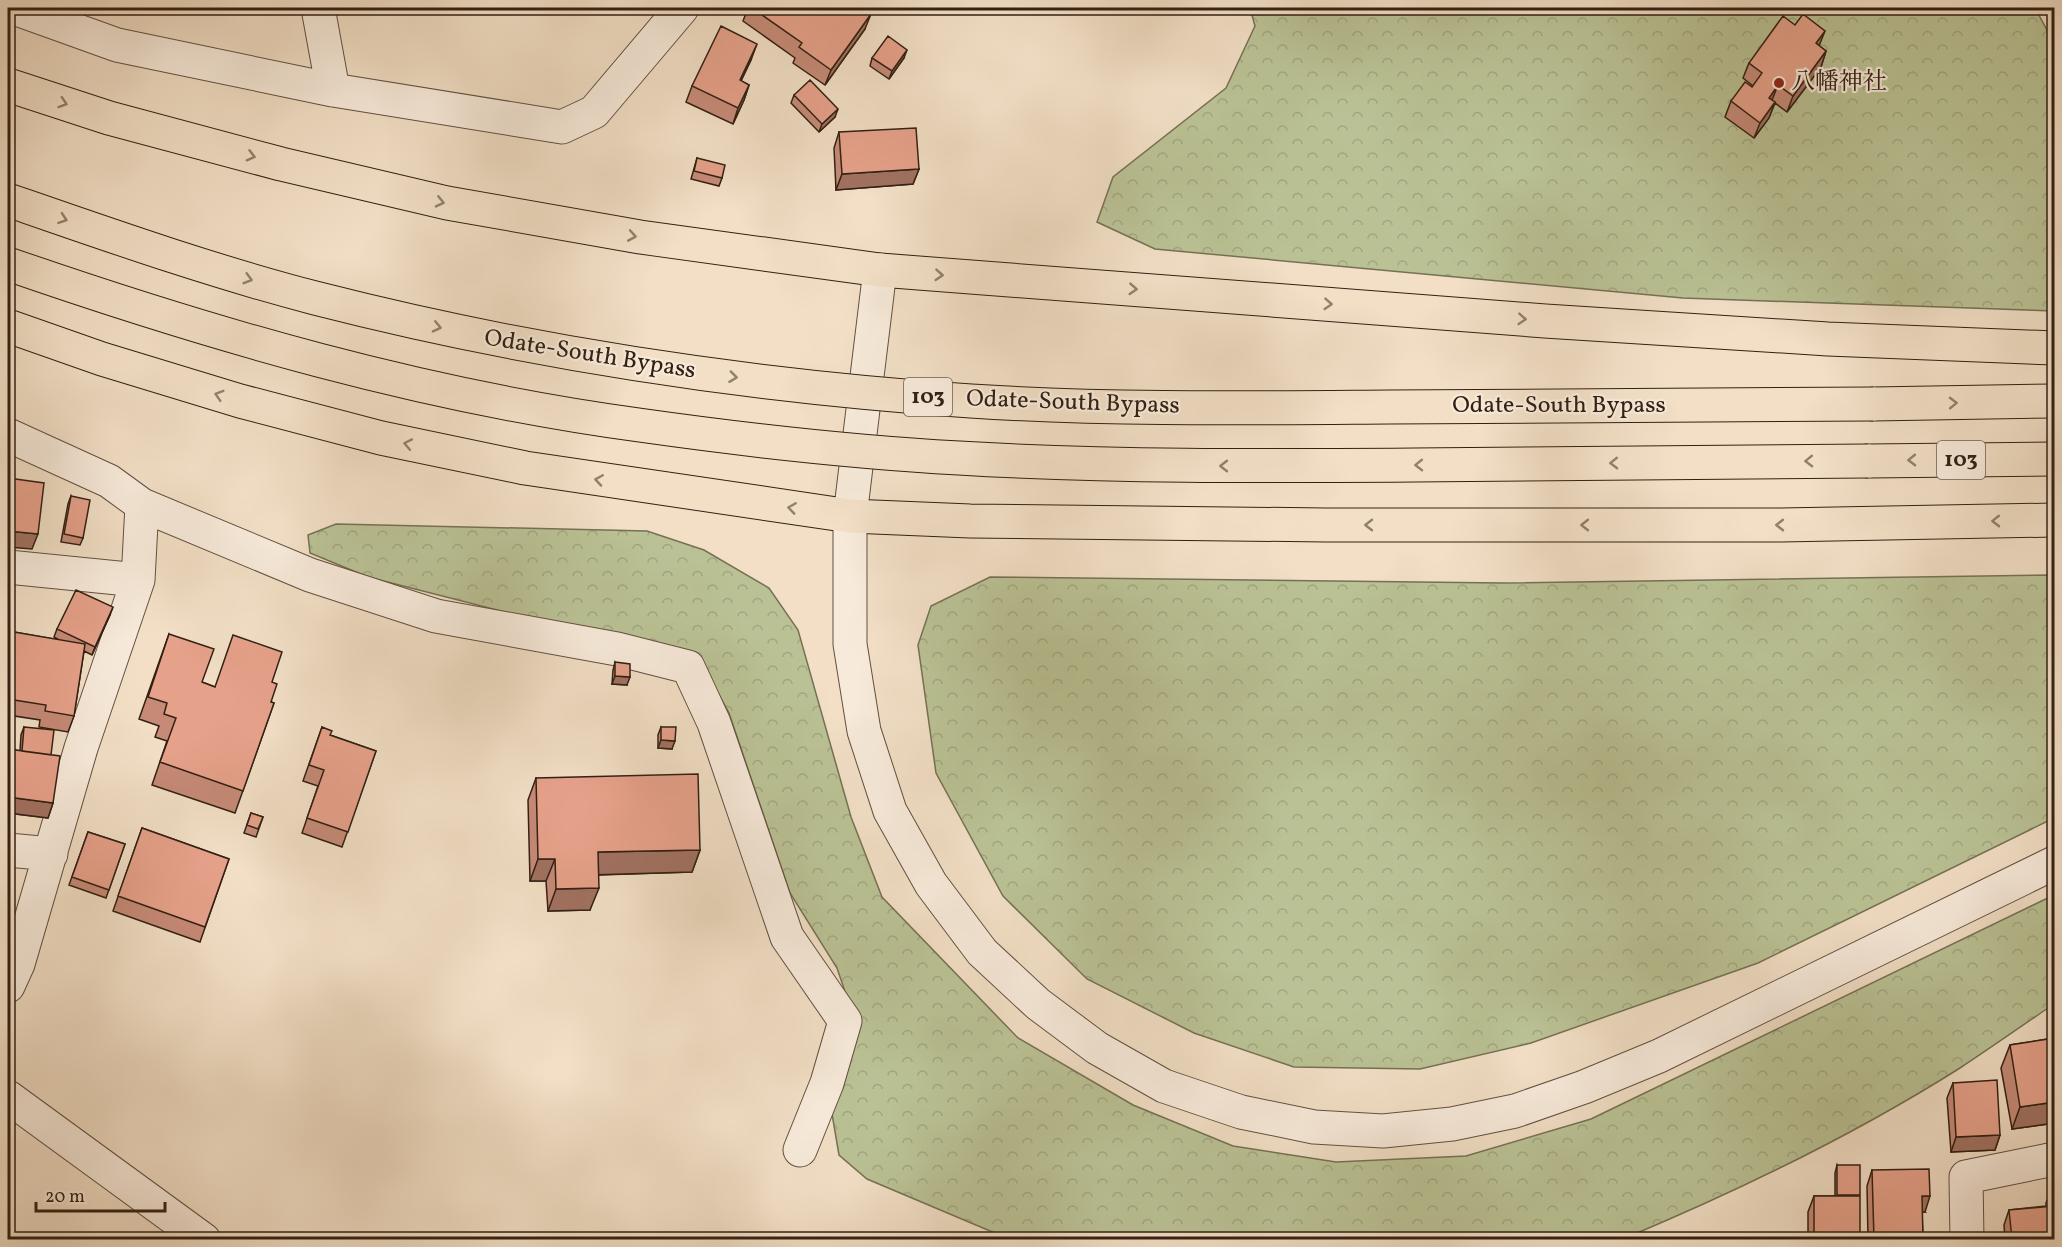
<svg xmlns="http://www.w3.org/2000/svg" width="2062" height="1247" font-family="Vollkorn,'Noto Serif JP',serif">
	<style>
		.forest { fill: url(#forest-crowns); stroke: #767154; stroke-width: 1.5 }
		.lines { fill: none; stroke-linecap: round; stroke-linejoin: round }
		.minor-casing { stroke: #625040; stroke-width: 35 }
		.highway-casing { stroke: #322013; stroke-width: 35 }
		.minor { stroke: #f7eada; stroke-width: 33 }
		.highway { stroke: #f2dfc6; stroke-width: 33 }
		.highway-bridge-casing { stroke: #322013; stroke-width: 35; stroke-linecap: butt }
		.highway-bridge { stroke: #f2dfc6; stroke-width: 33 }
		.wall { fill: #c68a77; stroke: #322013; stroke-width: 1.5 }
		.shaded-wall { fill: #a17161; stroke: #322013; stroke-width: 1.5 }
		.building { fill: #e6a18a; stroke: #322013; stroke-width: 1.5 }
		.oneway { stroke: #92806c }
		.poi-dot { fill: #8f2418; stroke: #f7eada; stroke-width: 2 }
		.labels { text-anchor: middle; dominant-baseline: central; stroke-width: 4.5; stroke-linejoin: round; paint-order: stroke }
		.shield { fill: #f7eada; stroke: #6d5d4f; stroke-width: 1.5 }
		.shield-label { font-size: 22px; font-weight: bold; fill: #322013 }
		.poi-label { font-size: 24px; fill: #322013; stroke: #f7eada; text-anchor: start }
		.street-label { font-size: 24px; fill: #322013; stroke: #f7eada }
	</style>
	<defs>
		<pattern id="forest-crowns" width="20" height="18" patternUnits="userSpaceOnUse" patternTransform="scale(1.5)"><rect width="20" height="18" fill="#bac295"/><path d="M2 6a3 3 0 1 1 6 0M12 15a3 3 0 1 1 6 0" fill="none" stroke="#a0a680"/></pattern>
	</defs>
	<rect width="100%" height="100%" fill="#f2dfc6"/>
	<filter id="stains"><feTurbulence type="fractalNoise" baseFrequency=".00333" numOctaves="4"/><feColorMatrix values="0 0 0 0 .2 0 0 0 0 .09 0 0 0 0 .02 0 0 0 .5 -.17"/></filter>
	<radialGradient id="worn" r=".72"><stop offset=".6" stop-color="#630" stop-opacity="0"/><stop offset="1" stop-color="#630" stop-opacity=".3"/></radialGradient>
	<path class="forest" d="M1250,8H1417L1423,14L1451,13L1455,8H2035L2054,43V311L1683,298L1155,249L1097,222L1113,177L1226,88L1255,26Z
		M336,524L647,531L704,550L769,588L798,630L851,817L882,897L1018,1038L1133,1105L1233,1146L1336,1162L1466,1156L1591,1119L2054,895V1004C2023,1025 1992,1047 1960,1068C1854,1135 1738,1191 1623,1239H1009L867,1179L839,1155L831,1108L855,1021L837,968L790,893L729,713L701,662L368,577L310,553L308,535Z
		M2054,575V818L1758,963L1531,1043L1420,1069L1294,1067L1194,1033L1087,979L1003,896L936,773L918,645L931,606L990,577L1503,583Z"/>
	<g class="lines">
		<defs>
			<path id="minor" d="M14,8L117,45L333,90L562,127L594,112L682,8
				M318,8L333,90
				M880,270L850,516V644L864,731L890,811L931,884L982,952L1038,1004L1097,1048L1164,1086L1241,1112L1314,1127L1383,1131L1452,1124L1515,1111L1584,1087L1659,1056L2054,863
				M8,435L109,481L142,505L310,575L436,616L617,649L688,667L714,723L787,937L845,1021L827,1083L800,1150
				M8,567L138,580
				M8,850L51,854
				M8,986L18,964L81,748L138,580L142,505
				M8,1097L204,1240
				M1967,1240L1966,1177L2054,1159"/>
			<path id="highway" d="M8,85L109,118L281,164L447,203L640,237L880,270L1545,321L1828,339L2054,348
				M8,326L102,359L240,401L381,438L525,468L850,516L970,521L1326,525H1781L2054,520
				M1873,404L2054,401
				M1868,461L2054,459"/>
		</defs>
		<use href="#minor" class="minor-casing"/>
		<use href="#highway" class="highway-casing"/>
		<use href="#minor" class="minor"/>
		<use href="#highway" class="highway"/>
		<defs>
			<path id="highway-bridge" d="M8,200C109,235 211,271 315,298C530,353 750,386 971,401C1110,410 1250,408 1389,407C1550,406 1712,405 1873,404
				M8,264C213,335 423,396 639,425C745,440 852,452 959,458C1110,467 1262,466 1414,465C1565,464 1716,462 1868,461"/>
		</defs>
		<use href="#highway-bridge" class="highway-bridge-casing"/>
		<use href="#highway-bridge" class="highway-bridge"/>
	</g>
	<path class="wall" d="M748,8H862L865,29L825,85L793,63L795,58L743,21Z
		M1819,46L1826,51L1821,67L1787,112L1775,103L1769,118L1754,138L1725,117L1731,101L1753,86L1743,78L1749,63Z
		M872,58H904L889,79L870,66Z
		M751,60L741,81L749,85L744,100L733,124L686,102L692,86Z
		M794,95L835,117L819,132L791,103Z
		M839,132L919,169L913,184L836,190L834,148Z
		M697,158L722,178L719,186L691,179Z
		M71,496L83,538L80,545L61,542L68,504Z
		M110,615L92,655L84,651L74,716L68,732L39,727L40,720L8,715V631L59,640L54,637L57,629Z
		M169,634L202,682L215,687L272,682L271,702L274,703L235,813L152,785L167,741L155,737L159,726L139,719Z
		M615,662L627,685L612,684L613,670Z
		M24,727L51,755L53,803L48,818L8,813V749L20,751L21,735Z
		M322,727L330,735L376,751L342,847L302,833L318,786L303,781Z
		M661,727L672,749L658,748V735Z
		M536,778L700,850L692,872L598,875L590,910L548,911L546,881H530L528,800Z
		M251,813L263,817L256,837L244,833Z
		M142,828L229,859L200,942L113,911Z
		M88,832L125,844L106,898L69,885Z
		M2055,1038V1123L2012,1129L2001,1068L2010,1045Z
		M1953,1083L2000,1135L1995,1150L1951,1152L1947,1098Z
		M1837,1165L1860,1239H1808V1212L1814,1196H1835V1173Z
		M1872,1170L1925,1212H1922L1923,1239H1868L1867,1186Z
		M2052,1188L2055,1239H2005L2004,1225L2009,1210L2046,1206V1203Z"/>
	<path class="shaded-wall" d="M871,14L865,29L825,85L831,70Z
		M1825,31L1819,46L1816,43Z
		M757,44L751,60L734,95L740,80Z
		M907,50L904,58L889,79L892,71Z
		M1826,51L1821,67L1787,112L1793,96Z
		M749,85L744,100L733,124L738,108Z
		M1778,85L1772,100L1769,98Z
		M1775,102L1769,118L1754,138L1760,123Z
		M838,109L835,117L819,132L822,124Z
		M919,169L913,184L836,190L842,174Z
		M8,531L38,534L32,549L8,547Z
		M113,607L110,615L92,655L95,647Z
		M615,676L630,677L627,685L612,684Z
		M661,740L675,741L672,749L658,748Z
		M8,797L53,803L48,818L8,813Z
		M700,850L692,872L590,875L598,852Z
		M538,859H555L546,881H530Z
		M599,888L590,910L548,911L556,889Z
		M2055,1102V1123L2012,1129L2020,1107Z
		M2000,1135L1995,1150L1951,1152L1956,1137Z
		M1922,1196H1930L1925,1212H1916Z"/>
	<path class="building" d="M752,8H862L871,14L831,70L799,47L802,43Z
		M1803,14L1825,31L1816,43L1826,51L1793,96L1778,85L1769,98L1775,102L1760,123L1731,101L1745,82L1752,87L1762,73L1749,63L1783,16L1795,25Z
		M721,26L757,44L740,80L749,85L738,108L692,86Z
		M888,36L907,50L892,71L872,58Z
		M810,80L838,109L822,124L794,95Z
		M916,128L919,169L842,174L839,132Z
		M697,158L725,165L722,178L694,171Z
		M8,478L44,483L38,534L8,531Z
		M71,496L90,500L83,538L64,534Z
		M76,590L113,607L95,647L57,629Z
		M8,631L85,644L74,716L45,711L46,705L8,699Z
		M169,634L214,649L202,682L215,687L233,635L282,652L272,682L277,684L271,702L274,703L243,791L160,762L176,718L164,714L167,703L148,697Z
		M615,662L630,664V677L615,676Z
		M24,727L54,730L51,755L22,751Z
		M322,727L332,731L330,735L376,751L348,832L307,818L324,770L309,765Z
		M661,727H676L675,741L661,740Z
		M8,749L60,756L53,803L8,797Z
		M698,774L700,850L598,852L599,888L556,889L555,859H538L536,778Z
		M251,813L263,817L258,829L247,825Z
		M142,828L229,859L205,927L118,896Z
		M88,832L125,844L109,890L72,877Z
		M8,858H12L9,882H8Z
		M2055,1038V1102L2020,1107L2010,1045Z
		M1997,1080L2000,1135L1956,1137L1953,1083Z
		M1837,1165H1860V1195H1837Z
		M1929,1169L1930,1196H1922L1923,1239H1874L1872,1170Z
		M2052,1188H2055V1239H2012L2009,1210L2053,1206Z
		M1814,1196H1860V1239H1814Z"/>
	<defs><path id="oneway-chevron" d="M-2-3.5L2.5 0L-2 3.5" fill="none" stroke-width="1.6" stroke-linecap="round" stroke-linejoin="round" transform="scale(1.5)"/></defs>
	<g class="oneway">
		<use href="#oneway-chevron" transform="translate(63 103) rotate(18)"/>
		<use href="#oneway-chevron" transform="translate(251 156) rotate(15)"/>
		<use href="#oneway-chevron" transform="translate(440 202) rotate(13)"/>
		<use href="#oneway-chevron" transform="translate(63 219) rotate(19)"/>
		<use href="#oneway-chevron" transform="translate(632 236) rotate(10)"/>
		<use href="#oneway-chevron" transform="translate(939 275) rotate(4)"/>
		<use href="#oneway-chevron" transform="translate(248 279) rotate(16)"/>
		<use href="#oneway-chevron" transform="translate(1133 289) rotate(4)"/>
		<use href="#oneway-chevron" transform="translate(1328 304) rotate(4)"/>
		<use href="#oneway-chevron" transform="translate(1522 319) rotate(4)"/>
		<use href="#oneway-chevron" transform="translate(437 327) rotate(13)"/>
		<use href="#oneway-chevron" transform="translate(733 377) rotate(7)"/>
		<use href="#oneway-chevron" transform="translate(219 395) rotate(-163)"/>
		<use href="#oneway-chevron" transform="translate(1953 403) rotate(-1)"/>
		<use href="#oneway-chevron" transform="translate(408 444) rotate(-169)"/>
		<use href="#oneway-chevron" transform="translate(1912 460) rotate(179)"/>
		<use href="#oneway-chevron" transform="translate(1809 461) rotate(179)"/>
		<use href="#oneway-chevron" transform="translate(1614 463) rotate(179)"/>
		<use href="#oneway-chevron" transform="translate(1419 465) rotate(179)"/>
		<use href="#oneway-chevron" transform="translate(1224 466) rotate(-180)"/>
		<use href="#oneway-chevron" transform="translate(599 480) rotate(-171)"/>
		<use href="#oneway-chevron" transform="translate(792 508) rotate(-172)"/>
		<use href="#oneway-chevron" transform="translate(1996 521) rotate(179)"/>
		<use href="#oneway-chevron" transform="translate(1369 525) rotate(180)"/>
		<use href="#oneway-chevron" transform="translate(1585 525) rotate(180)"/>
		<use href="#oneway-chevron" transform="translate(1780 525) rotate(180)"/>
	</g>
	<circle class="poi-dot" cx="1779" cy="83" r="6"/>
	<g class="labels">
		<g class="shield">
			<rect x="904" y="378" width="48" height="38" rx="4.5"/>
			<rect x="1937" y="441" width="48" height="38" rx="4.5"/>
		</g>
		<g class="shield-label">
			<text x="928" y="397">103</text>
			<text x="1961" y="460">103</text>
		</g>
		<g class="poi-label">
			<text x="1791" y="83">八幡神社</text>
		</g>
		<g class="street-label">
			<text transform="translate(590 355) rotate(9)">Odate-South Bypass</text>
			<text transform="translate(1073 403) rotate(2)">Odate-South Bypass</text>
			<text x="1559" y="406">Odate-South Bypass</text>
		</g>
	</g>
	<rect width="2062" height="1247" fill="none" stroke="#f2dfc6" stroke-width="30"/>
	<rect x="9" y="9" width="2044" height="1229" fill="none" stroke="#322013" stroke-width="3"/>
	<rect x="15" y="15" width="2032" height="1217" fill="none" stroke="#322013" stroke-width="1.5"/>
	<path d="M36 1202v9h129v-9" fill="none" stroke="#322013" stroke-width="3"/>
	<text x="45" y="1202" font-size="18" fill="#322013" stroke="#f7eada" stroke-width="4.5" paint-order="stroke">20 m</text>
	<rect width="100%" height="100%" filter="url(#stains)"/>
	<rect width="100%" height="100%" fill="url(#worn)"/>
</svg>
